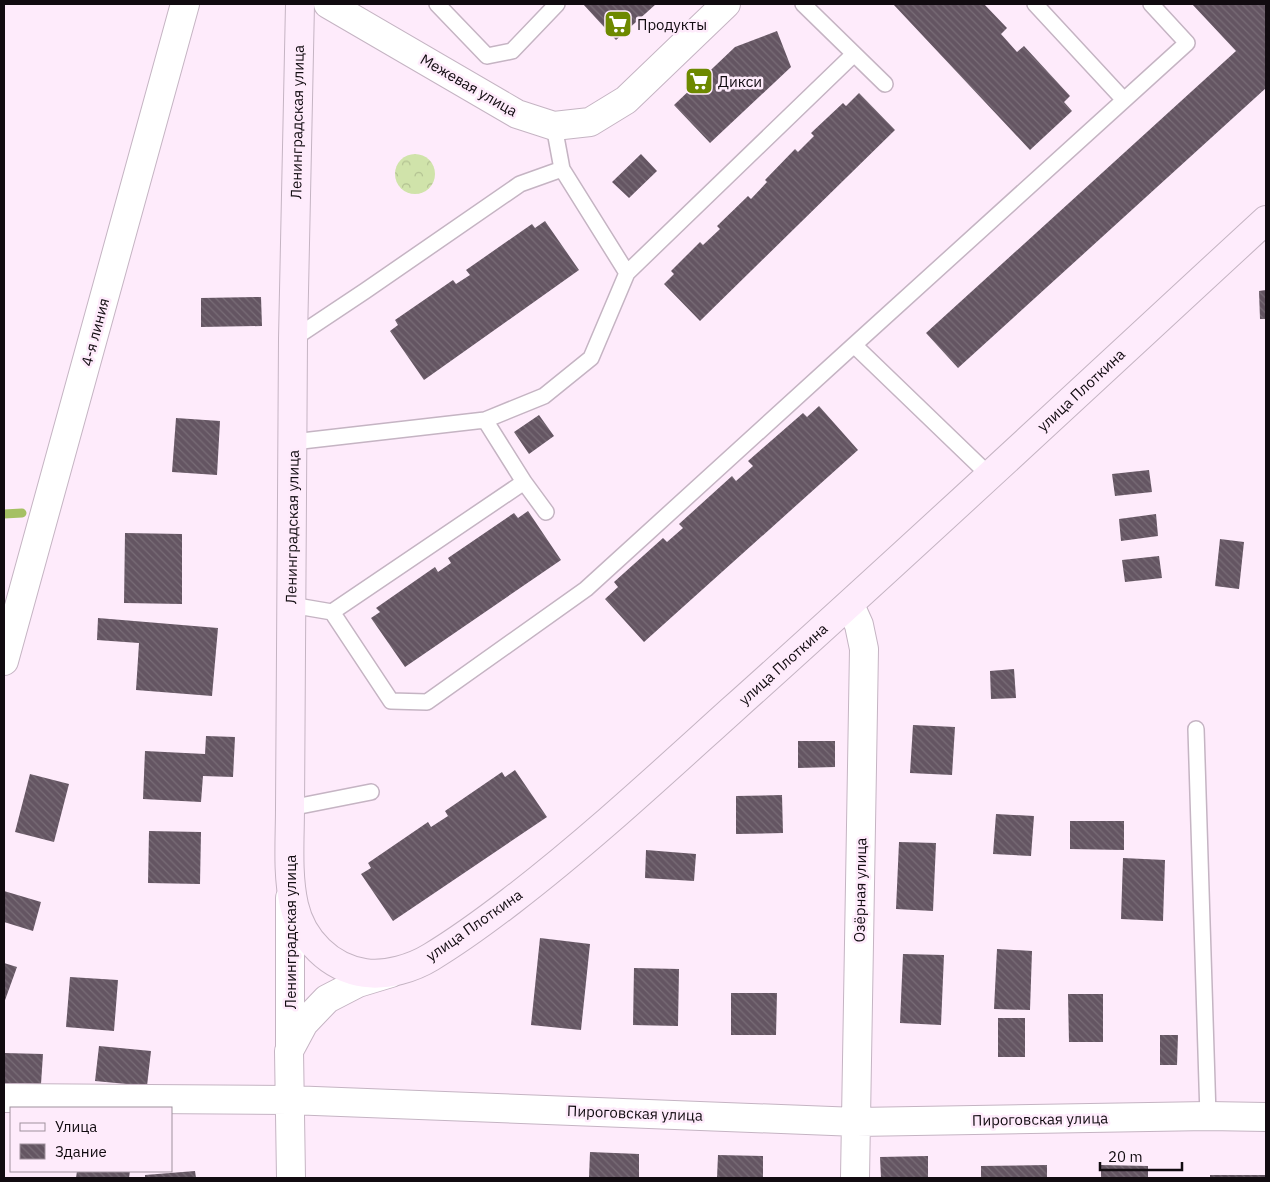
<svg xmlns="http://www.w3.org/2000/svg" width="1270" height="1182" font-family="'IBM Plex Sans',sans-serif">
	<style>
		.park { fill: url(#park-crowns) }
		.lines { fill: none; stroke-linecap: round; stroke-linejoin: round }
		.stream { stroke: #a5c063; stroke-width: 9 }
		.building { fill: url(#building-back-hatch) }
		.lane-casing { stroke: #c5b4c3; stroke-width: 18 }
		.street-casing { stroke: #c5b4c3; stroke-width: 30 }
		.secondary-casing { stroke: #c5b4c3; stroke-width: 30 }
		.lane { stroke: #fff; stroke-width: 15 }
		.street { stroke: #fff; stroke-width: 28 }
		.secondary { stroke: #feecfc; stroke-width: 28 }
		.labels { text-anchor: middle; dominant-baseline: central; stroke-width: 5; stroke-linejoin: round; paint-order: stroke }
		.poi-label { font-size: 15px; fill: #110b10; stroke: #feebfb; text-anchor: start }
		.street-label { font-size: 15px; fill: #110b10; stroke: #feebfb }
	</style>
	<defs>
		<pattern id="park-crowns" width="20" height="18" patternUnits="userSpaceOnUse" patternTransform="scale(1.25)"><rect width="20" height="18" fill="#d0e3aa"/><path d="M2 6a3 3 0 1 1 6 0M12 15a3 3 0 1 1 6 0" fill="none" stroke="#b2c191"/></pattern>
		<pattern id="building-back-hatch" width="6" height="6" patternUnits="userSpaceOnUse" patternTransform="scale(1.25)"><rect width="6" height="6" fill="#645562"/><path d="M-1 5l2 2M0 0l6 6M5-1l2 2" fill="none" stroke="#796d77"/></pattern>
	</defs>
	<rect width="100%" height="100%" fill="#feebfb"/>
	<path class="park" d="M395 174a20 20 0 1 1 40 0a20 20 0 1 1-40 0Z"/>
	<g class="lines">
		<path class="stream" d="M4,514L22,513"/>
	</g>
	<path class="building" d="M583,4H656L616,40Z
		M893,4H984L1007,28L1001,34L1017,52L1024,46L1070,96L1064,102L1072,111L1030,150Z
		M1192,4L1266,5V88L958,368L926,333L1236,51Z
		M777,31L791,67L710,143L674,105L735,47Z
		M859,93L895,130L700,321L664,284L674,274L671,271L700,242L703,245L720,229L717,226L748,196L751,199L767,182L765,180L795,149L798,152L814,136L811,133L843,103L846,106Z
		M641,154L657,171L629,198L612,182Z
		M545,221L579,270L424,380L390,331L398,325L395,320L453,280L456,284L470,275L466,270L532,224L535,228Z
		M1266,290V319H1260L1259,291Z
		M261,297L262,326L201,327V298Z
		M819,406L858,450L644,642L605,599L618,587L614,582L663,538L667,542L683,528L679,524L732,476L736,481L753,466L748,461L803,413L807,417Z
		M539,415L554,436L529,454L514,432Z
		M176,418L220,421L217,475L172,472Z
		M1149,470L1152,492L1115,496L1112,474Z
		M528,511L561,560L405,667L371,618L380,612L376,608L435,567L438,572L451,563L448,558L514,513L518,518Z
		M1156,514L1158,536L1121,541L1119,519Z
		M125,533L182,534V604L124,603Z
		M1220,539L1244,542L1239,589L1215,586Z
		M1159,556L1162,578L1125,582L1122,560Z
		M98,618L218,628L212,696L136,690L139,643L97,640Z
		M1014,669L1016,698L991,699L990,671Z
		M913,725L955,727L952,775L910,773Z
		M206,736L235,737L233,777L203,776L201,802L143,799L145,751L205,754Z
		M798,741H835V767L798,768Z
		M515,770L547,817L393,921L361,874L371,868L368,863L428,822L431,827L448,816L445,811L502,772L505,777Z
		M30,774L69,784L54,842L15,832Z
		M782,795L783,833L736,834V796Z
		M996,814L1034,816L1031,856L993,854Z
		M1070,821H1124V850L1070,849Z
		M149,831L201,832L200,884L148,883Z
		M899,842L936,843L933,911L896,909Z
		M646,850L696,854L694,881L645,878Z
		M1123,858L1165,860L1163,921L1121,919Z
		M4,891L41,902L33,931L4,922Z
		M540,938L590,944L581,1030L531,1025Z
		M997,949L1032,951L1030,1010L994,1009Z
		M903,954L944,955L941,1025L900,1023Z
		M4,963L17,967L4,1003Z
		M634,968L679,969L678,1026L633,1025Z
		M70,977L118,980L114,1031L66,1027Z
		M731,993H777L776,1035H731Z
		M1068,994H1103V1042H1069Z
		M998,1018H1025V1057H998Z
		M1160,1035H1178L1177,1065H1160Z
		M99,1046L151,1051L147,1086L95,1081Z
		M4,1053L43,1054L41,1084L4,1083Z
		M590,1152L639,1154V1178H589Z
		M718,1155L763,1156V1178H717Z
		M928,1156V1178H881L880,1157Z
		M1047,1165V1178H981V1166Z
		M1101,1165L1148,1166V1178H1101Z
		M77,1171H130L129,1178H76Z
		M195,1171L196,1178H145V1175Z
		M1210,1175H1266V1178H1210Z"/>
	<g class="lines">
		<defs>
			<path id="lane" d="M437,4L487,56L512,51L557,4
				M803,4L885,84
				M1035,4L1124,100
				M627,273L854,54
				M293,339L365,291L520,184L562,169
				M485,420L544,396L591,358L627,273L562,169L554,126
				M989,475L854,345L1187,43L1151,4
				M524,482L546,512
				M291,605L332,612L524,482L485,420L293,442
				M332,612L391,701L427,702L586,589L854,345
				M1196,729L1208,1116
				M290,808L371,792"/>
			<path id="street" d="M328,4L517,114L554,126L590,122L626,100L726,4
				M850,605L859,625L864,649L855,1178
				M4,661L185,4
				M290,1047V898
				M4,1098L289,1100L857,1122L1208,1116L1266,1117
				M291,1178L289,1051L304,1023L327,999L358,983L391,973"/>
			<path id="secondary" d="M300,4L293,339L290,808C290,839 287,874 294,905C302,940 330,968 365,973C387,976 413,968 431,957C459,940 485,921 511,901C588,842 660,775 732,710C912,549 1088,384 1266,220"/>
		</defs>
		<use href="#lane" class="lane-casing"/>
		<use href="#street" class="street-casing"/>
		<use href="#secondary" class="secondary-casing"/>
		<use href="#lane" class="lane"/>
		<use href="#street" class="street"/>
		<use href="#secondary" class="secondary"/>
	</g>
	<defs>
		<symbol id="supermarket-square" viewBox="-11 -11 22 22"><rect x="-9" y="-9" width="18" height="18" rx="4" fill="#6d8900" stroke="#feebfb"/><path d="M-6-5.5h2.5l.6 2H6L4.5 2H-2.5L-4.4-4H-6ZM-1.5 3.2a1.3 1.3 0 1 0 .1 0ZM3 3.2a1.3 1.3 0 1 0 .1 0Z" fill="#fff"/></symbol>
	</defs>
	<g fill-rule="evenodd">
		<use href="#supermarket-square" x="602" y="8" width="32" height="32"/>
		<use href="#supermarket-square" x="683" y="65" width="32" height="32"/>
	</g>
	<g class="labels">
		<g class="poi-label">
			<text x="637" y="24">Продукты</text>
			<text x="718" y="81">Дикси</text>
		</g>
		<g class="street-label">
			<text transform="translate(469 85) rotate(30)">Межевая улица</text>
			<text transform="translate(297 122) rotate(-89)">Ленинградская улица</text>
			<text transform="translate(95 332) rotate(-75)">4-я линия</text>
			<text transform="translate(1081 390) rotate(-43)">улица Плоткина</text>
			<text transform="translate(292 527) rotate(-89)">Ленинградская улица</text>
			<text transform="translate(783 664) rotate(-42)">улица Плоткина</text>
			<text transform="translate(860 890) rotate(-89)">Озёрная улица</text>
			<text transform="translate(474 925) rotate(-35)">улица Плоткина</text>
			<text transform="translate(290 932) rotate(-90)">Ленинградская улица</text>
			<text transform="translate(635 1113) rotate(2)">Пироговская улица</text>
			<text transform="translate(1040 1119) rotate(-1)">Пироговская улица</text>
		</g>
	</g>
	<rect width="1270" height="1182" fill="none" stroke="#110b10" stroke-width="10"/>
	<rect x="10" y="1107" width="162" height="65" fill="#feebfb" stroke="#9f919d"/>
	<rect x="20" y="1123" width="25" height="8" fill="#feecfc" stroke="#9f919d"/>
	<text x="55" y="1132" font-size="15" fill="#110b10">Улица</text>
	<rect x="20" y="1144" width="25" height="15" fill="url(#building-back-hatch)" stroke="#9f919d"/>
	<text x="55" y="1157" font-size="15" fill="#110b10">Здание</text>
	<path d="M1100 1162v8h82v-8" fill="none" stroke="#110b10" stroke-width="2.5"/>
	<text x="1108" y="1162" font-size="15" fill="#110b10" stroke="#feebfb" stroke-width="4" paint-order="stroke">20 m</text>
</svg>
